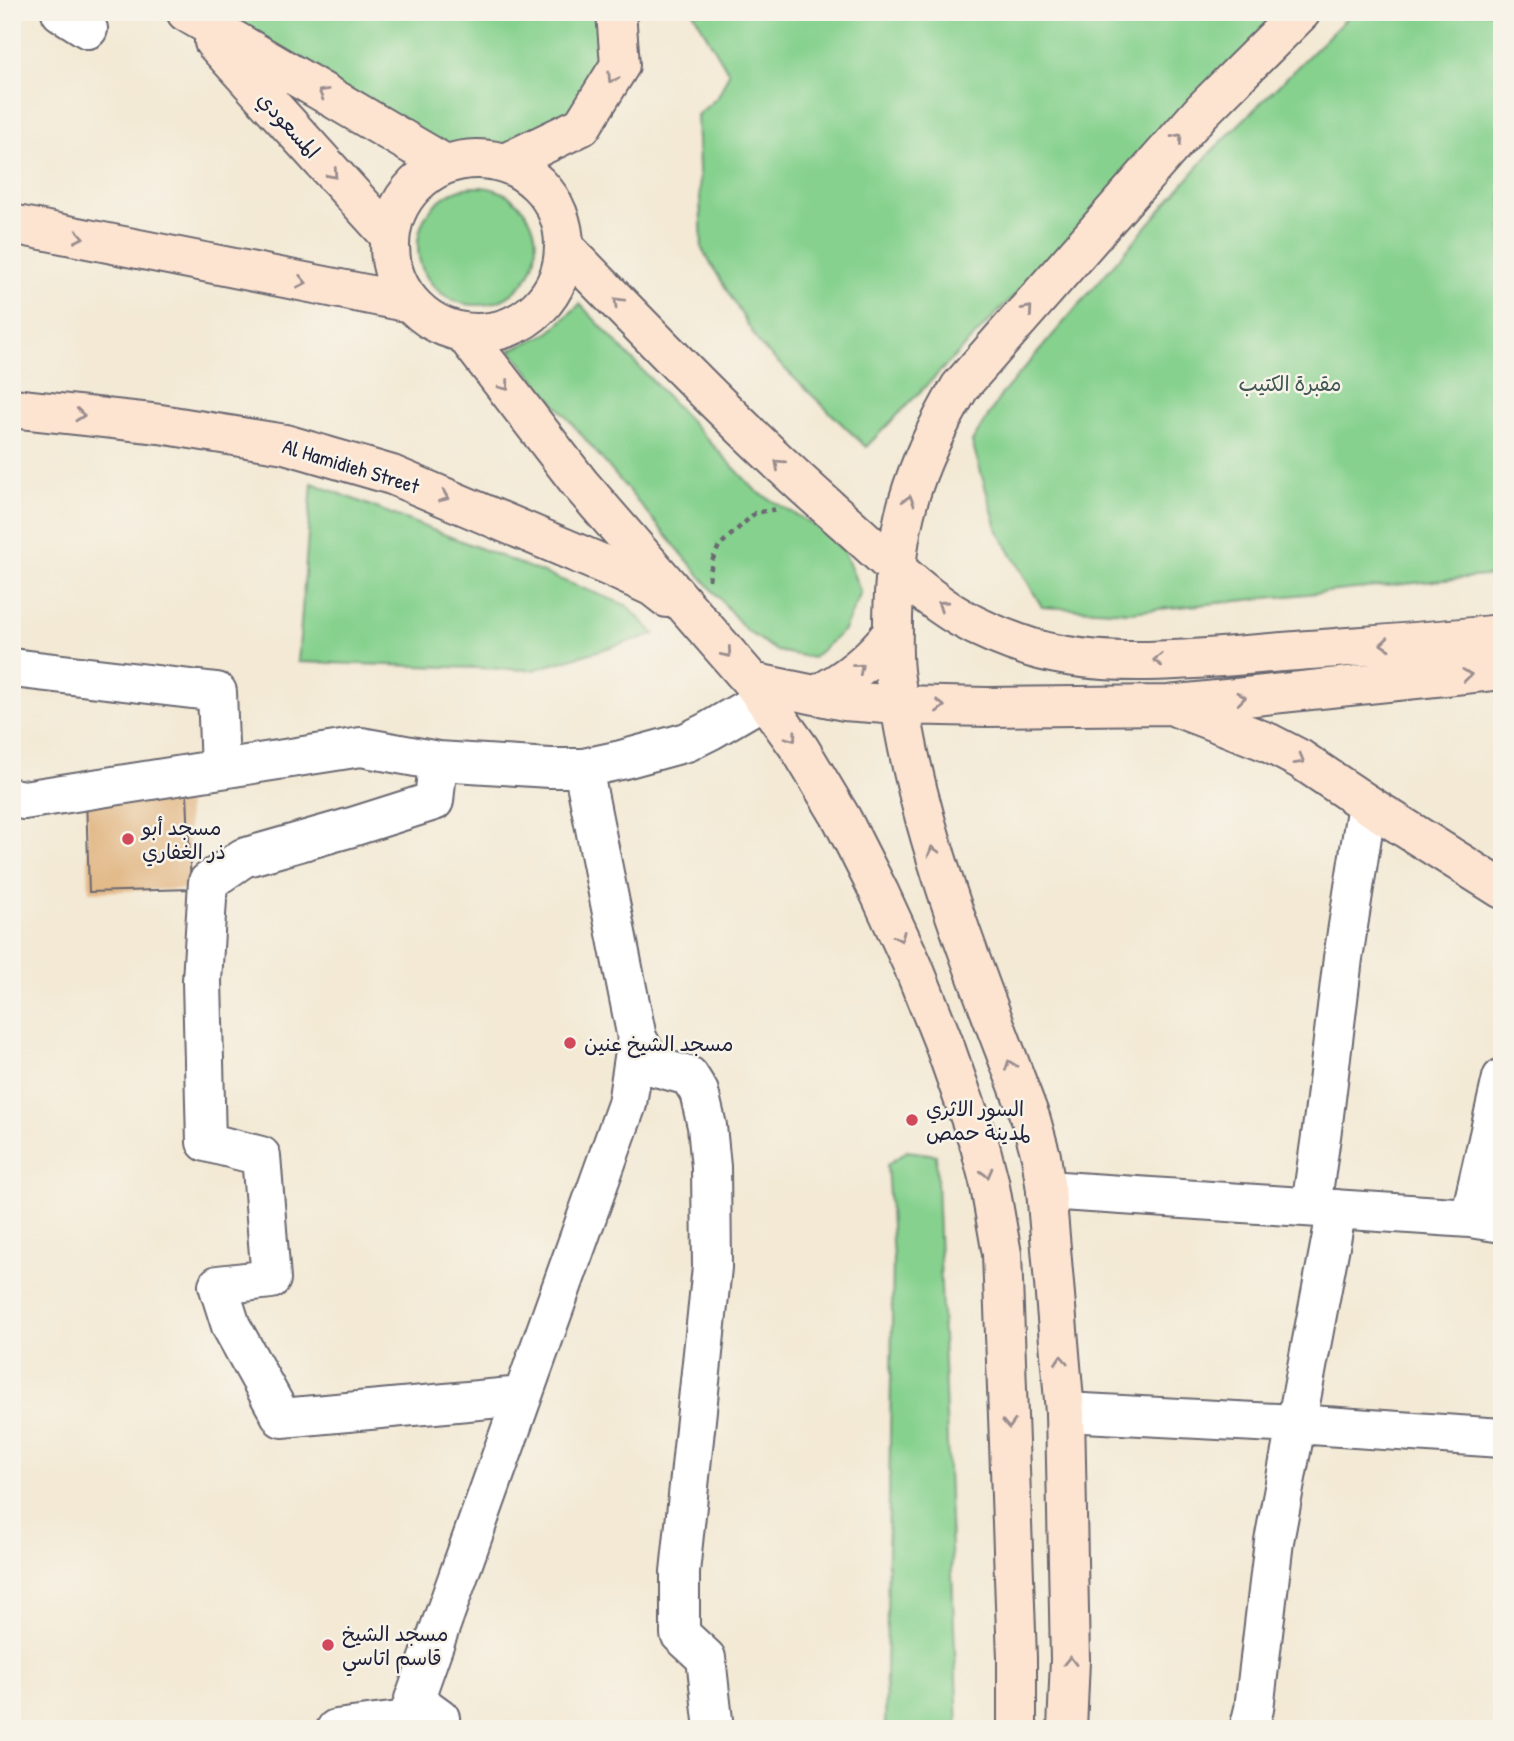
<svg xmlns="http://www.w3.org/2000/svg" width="1514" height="1741" font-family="'Patrick Hand','Playpen Sans Arabic',sans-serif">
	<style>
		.green { fill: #86d18e; stroke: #547a64; stroke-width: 2 }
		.building { fill: #e2b886 }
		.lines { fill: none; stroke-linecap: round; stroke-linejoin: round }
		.street-casing { stroke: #6b6871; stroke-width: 42 }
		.secondary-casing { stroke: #6b6871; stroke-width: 42 }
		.path { stroke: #6b6871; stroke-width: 4.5; stroke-dasharray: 5 5; stroke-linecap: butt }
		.street { stroke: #fff; stroke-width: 38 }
		.secondary { stroke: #fde4d1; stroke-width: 38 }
		.oneway { stroke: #9a8d8e }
		.poi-dot { fill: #d1495b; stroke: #f7f3e8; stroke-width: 2.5 }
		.labels { text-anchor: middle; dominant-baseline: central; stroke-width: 5; stroke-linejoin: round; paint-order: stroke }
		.street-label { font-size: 21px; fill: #22223b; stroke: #f7f3e8 }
		.park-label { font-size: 21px; fill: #405754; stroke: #f7f3e8 }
		.poi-label { font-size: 21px; fill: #22223b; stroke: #f7f3e8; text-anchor: start }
	</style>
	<rect width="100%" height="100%" fill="#f7f3e8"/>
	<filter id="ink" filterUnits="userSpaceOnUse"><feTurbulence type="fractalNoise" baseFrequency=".0143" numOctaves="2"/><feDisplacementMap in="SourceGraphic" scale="14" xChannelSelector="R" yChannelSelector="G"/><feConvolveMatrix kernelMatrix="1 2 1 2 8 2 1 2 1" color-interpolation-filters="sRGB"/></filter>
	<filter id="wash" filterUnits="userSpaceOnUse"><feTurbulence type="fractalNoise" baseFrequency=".00686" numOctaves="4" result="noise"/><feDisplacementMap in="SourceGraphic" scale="28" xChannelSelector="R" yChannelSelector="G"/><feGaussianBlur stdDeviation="1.57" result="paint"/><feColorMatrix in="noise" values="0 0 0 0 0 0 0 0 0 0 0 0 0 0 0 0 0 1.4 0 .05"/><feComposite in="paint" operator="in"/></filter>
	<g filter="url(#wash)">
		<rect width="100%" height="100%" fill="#f3e9d4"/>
		<path class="green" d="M186,12H616L582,126L490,159L475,158L460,160Z
			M693,12H1292L866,447L760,345L702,249L697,115L718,97L729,73Z
			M1353,12H1502V574L1130,612L1042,607L998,531L972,442L1001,395L1210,153Z
			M418 246a59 59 0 1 1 118 0a59 59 0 1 1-118 0Z
			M580,304L756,491L820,529L844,551L861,593L844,630L813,658L777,651L746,630L510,350L549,333Z
			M312,483L626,605L655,634L533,670L298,662Z
			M907,1151L936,1155L958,1729H885L893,1258L887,1165Z"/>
		<g id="blocks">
			<path class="building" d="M187,794L191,889L89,892L86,797Z"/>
		</g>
	</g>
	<g filter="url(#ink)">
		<use href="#blocks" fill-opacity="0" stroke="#6b6871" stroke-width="2"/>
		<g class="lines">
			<defs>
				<path id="street" d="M61,12L88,29
					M12,668L217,692L220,769
					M438,761L434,801L352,827L243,858L208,882L202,981L206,1142L261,1156L271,1279L218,1285L231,1326L282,1418L522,1396
					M12,798L24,800L361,747L438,761L550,768H583L621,760L687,742L709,731L764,699
					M637,1038L652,1066L689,1076L699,1092L707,1126L711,1167L712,1267L680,1572V1634L706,1658L714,1729
					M1046,1190L1470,1218L1502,1223
					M1311,1207L1324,1115L1343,958L1367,804
					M1470,1218L1502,1078
					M1065,1412L1296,1424L1502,1438
					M414,1699L440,1718L441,1729
					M336,1729L407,1720L627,1104L637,1038L583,768
					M1249,1729L1254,1709L1274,1541L1337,1209"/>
				<path id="secondary" d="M186,12L445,164
					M214,42L390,236
					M390 246a87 87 0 1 1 174 0a87 87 0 1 1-174 0Z
					M505,163L582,126L620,65L616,12
					M12,224L411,303
					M565,248C657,342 748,438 847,524C882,555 921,595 961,618C984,631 1007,640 1032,648C1108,671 1204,658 1283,652C1356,646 1429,642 1502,634
					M463,332L581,485L752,682L800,749L842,819L879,892L913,966L943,1041L980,1146L989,1181L1002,1254L1017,1658V1729
					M12,408L160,424L285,444L392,475L612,568L653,587L667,598
					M752,682L844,701L900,705L987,707L1169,705L1502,670
					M817,695C848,679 871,660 893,632
					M1178,708L1267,742L1300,759L1367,804L1502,889
					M1067,1729L1070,1660L1065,1412L1046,1190L1041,1156L1031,1120C983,991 929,864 904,728C901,709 896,690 894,671C892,653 893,635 893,618C894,579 897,540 908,502C920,461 938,424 960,387L1202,111L1301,12"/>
			</defs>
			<use href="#street" class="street-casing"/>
			<use href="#secondary" class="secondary-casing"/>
			<path class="path" d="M709,580L712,561L719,546L755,513L777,509"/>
			<use href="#street" class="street"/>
			<use href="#secondary" class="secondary"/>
		</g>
		<defs><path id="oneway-chevron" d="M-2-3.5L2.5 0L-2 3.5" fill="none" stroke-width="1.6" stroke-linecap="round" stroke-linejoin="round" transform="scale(1.75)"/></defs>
		<g class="oneway">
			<use href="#oneway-chevron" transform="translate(612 78) rotate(122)"/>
			<use href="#oneway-chevron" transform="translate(323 93) rotate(-150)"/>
			<use href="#oneway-chevron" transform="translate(1178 138) rotate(-49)"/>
			<use href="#oneway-chevron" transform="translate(333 174) rotate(48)"/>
			<use href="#oneway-chevron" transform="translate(79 237) rotate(11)"/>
			<use href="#oneway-chevron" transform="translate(302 282) rotate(11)"/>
			<use href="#oneway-chevron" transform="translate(618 302) rotate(-135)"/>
			<use href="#oneway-chevron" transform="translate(1028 310) rotate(-49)"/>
			<use href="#oneway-chevron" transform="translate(505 386) rotate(52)"/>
			<use href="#oneway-chevron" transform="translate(80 415) rotate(6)"/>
			<use href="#oneway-chevron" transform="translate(779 464) rotate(-138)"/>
			<use href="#oneway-chevron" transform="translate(444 497) rotate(23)"/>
			<use href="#oneway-chevron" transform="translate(909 500) rotate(-74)"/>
			<use href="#oneway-chevron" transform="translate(942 605) rotate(-145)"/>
			<use href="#oneway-chevron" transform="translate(1385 644) rotate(175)"/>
			<use href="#oneway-chevron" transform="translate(727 653) rotate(49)"/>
			<use href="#oneway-chevron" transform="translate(1158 660) rotate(178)"/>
			<use href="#oneway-chevron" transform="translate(859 668) rotate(-40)"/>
			<use href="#oneway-chevron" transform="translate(1467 675) rotate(-7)"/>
			<use href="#oneway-chevron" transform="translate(1241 698) rotate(-6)"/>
			<use href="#oneway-chevron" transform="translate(940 706) rotate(1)"/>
			<use href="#oneway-chevron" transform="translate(792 737) rotate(54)"/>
			<use href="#oneway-chevron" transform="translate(1300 760) rotate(30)"/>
			<use href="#oneway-chevron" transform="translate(933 851) rotate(-107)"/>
			<use href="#oneway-chevron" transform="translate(900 937) rotate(66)"/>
			<use href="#oneway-chevron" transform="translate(1010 1065) rotate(-110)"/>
			<use href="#oneway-chevron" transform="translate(987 1173) rotate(75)"/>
			<use href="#oneway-chevron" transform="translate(1061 1360) rotate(-94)"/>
			<use href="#oneway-chevron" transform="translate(1009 1424) rotate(88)"/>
			<use href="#oneway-chevron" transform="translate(1070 1661) rotate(-89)"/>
		</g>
	</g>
	<g class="poi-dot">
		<circle cx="128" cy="839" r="7"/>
		<circle cx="570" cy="1043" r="7"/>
		<circle cx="912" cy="1120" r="7"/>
		<circle cx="328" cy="1645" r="7"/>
	</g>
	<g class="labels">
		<g class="street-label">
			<text transform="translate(289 125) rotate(48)">المسعودي</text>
			<text transform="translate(351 466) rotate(17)">Al Hamidieh Street</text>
		</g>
		<g class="park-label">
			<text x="1290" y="383">مقبرة الكتيب</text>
		</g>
		<g class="poi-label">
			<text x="142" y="827">مسجد أبو<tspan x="142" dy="24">ذر الغفاري</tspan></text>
			<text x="584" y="1043">مسجد الشيخ عنين</text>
			<text x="926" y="1108">السور الاثري<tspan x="926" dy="24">لمدينة حمص</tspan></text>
			<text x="342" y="1633">مسجد الشيخ<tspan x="342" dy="24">قاسم اتاسي</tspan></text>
		</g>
	</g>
	<rect width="1514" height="1741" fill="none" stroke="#f7f3e8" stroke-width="42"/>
</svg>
